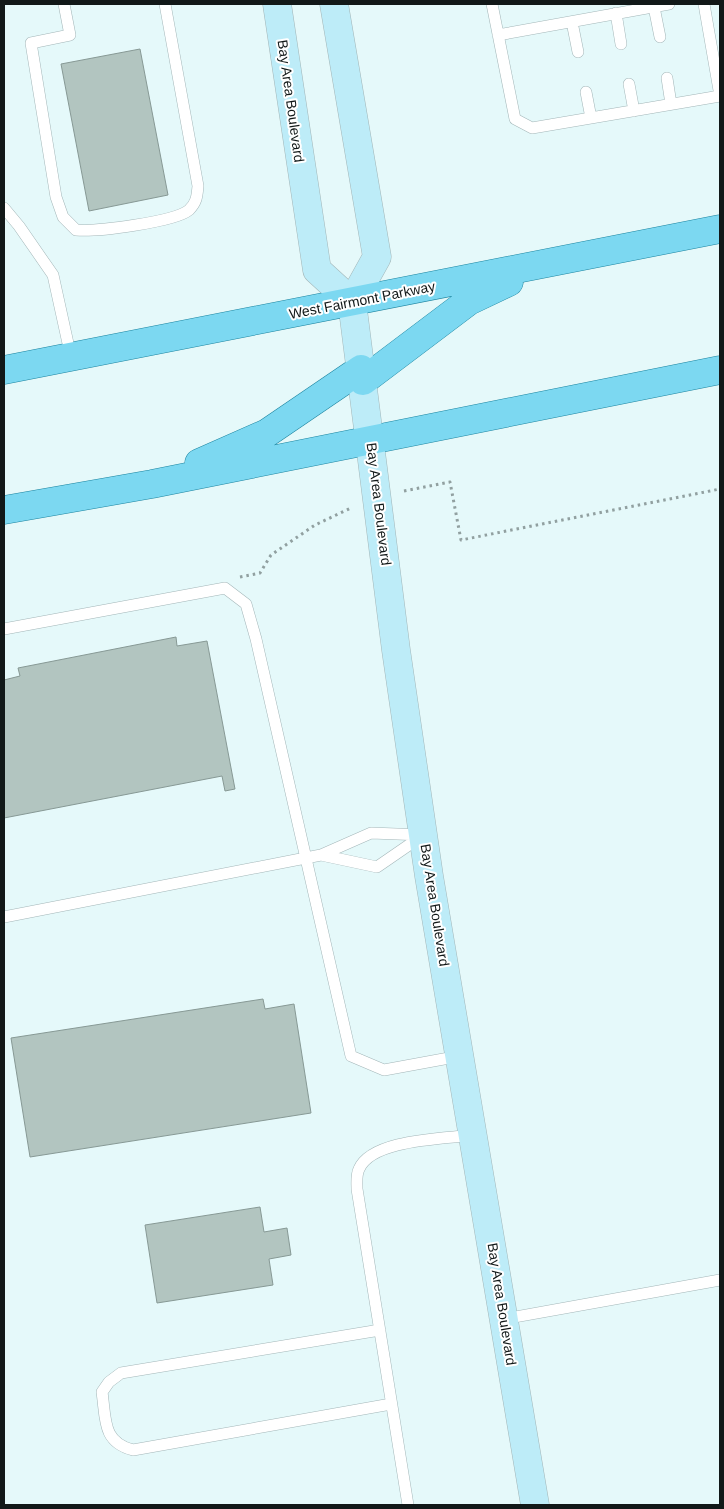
<svg xmlns="http://www.w3.org/2000/svg" width="724" height="1509" font-family="Helvetica,sans-serif">
	<style>
		.building { fill: #b2c5c0; stroke: #879995 }
		.lines { fill: none; stroke-linecap: round; stroke-linejoin: round }
		.service-casing { stroke: #a3b6b8; stroke-width: 12 }
		.secondary-casing { stroke: #a3b6b8; stroke-width: 29 }
		.primary-casing { stroke: #1d849f; stroke-width: 29 }
		.path { stroke: #91a0a0; stroke-width: 3; stroke-dasharray: 2.5 4; stroke-linecap: butt }
		.service { stroke: #fff; stroke-width: 11 }
		.secondary { stroke: #bdecf8; stroke-width: 28 }
		.primary { stroke: #7cd8f1; stroke-width: 28 }
		.labels { text-anchor: middle; dominant-baseline: central; stroke-width: 4; stroke-linejoin: round; paint-order: stroke }
		.street-label { font-size: 14px; fill: #111818; stroke: #fff }
	</style>
	<rect width="100%" height="100%" fill="#e5f9fa"/>
	<path class="building" d="M140,49L168,195L89,211L61,64Z
		M176,637L177,646L207,641L235,789L225,791L222,776L4,818V680L20,676L18,668Z
		M263,999L265,1009L294,1004L311,1113L30,1157L11,1038Z
		M260,1207L264,1232L287,1228L291,1255L269,1259L273,1285L157,1303L145,1225Z"/>
	<g class="lines">
		<defs>
			<path id="service" d="M64,4L70,35L31,43L56,197L63,217L76,230C95,232 175,222 189,210C197,202 197,196 198,186L165,4
				M492,4L515,119L532,128L720,96
				M704,4L720,96
				M654,7L660,37
				M616,13L621,44
				M572,22L578,52
				M498,35L669,4
				M667,78L671,104
				M629,84L634,111
				M586,92L591,118
				M4,208L19,226L53,275L71,357
				M4,629L225,588L246,604L256,639L351,1056L384,1070L460,1056
				M321,855L377,867L422,836
				M4,917L321,855L371,833L423,835
				M504,1319L720,1280
				M380,1330L121,1373L109,1382L102,1392C106,1419 102,1442 133,1450L391,1404
				M408,1505L357,1189C357,1183 356,1175 359,1169C372,1139 444,1139 473,1135"/>
			<path id="secondary" d="M277,4L317,270L352,302
				M334,4L377,257L352,302L396,650L429,876L535,1505"/>
			<path id="primary" d="M4,370L720,229
				M363,381L469,301L509,282
				M199,463L267,433L361,369
				M4,510L152,484L720,370"/>
		</defs>
		<use href="#service" class="service-casing"/>
		<use href="#secondary" class="secondary-casing"/>
		<use href="#primary" class="primary-casing"/>
		<path class="path" d="M404,491L450,482L461,540L720,489
			M240,577L260,573L271,555L315,525L351,508"/>
		<use href="#service" class="service"/>
		<use href="#secondary" class="secondary"/>
		<use href="#primary" class="primary"/>
	</g>
	<g class="labels">
		<g class="street-label">
			<text transform="translate(291 101) rotate(82)">Bay Area Boulevard</text>
			<text transform="translate(362 300) rotate(-11)">West Fairmont Parkway</text>
			<text transform="translate(379 504) rotate(83)">Bay Area Boulevard</text>
			<text transform="translate(435 905) rotate(81)">Bay Area Boulevard</text>
			<text transform="translate(502 1304) rotate(81)">Bay Area Boulevard</text>
		</g>
	</g>
	<rect width="724" height="1509" fill="none" stroke="#111818" stroke-width="10"/>
</svg>
